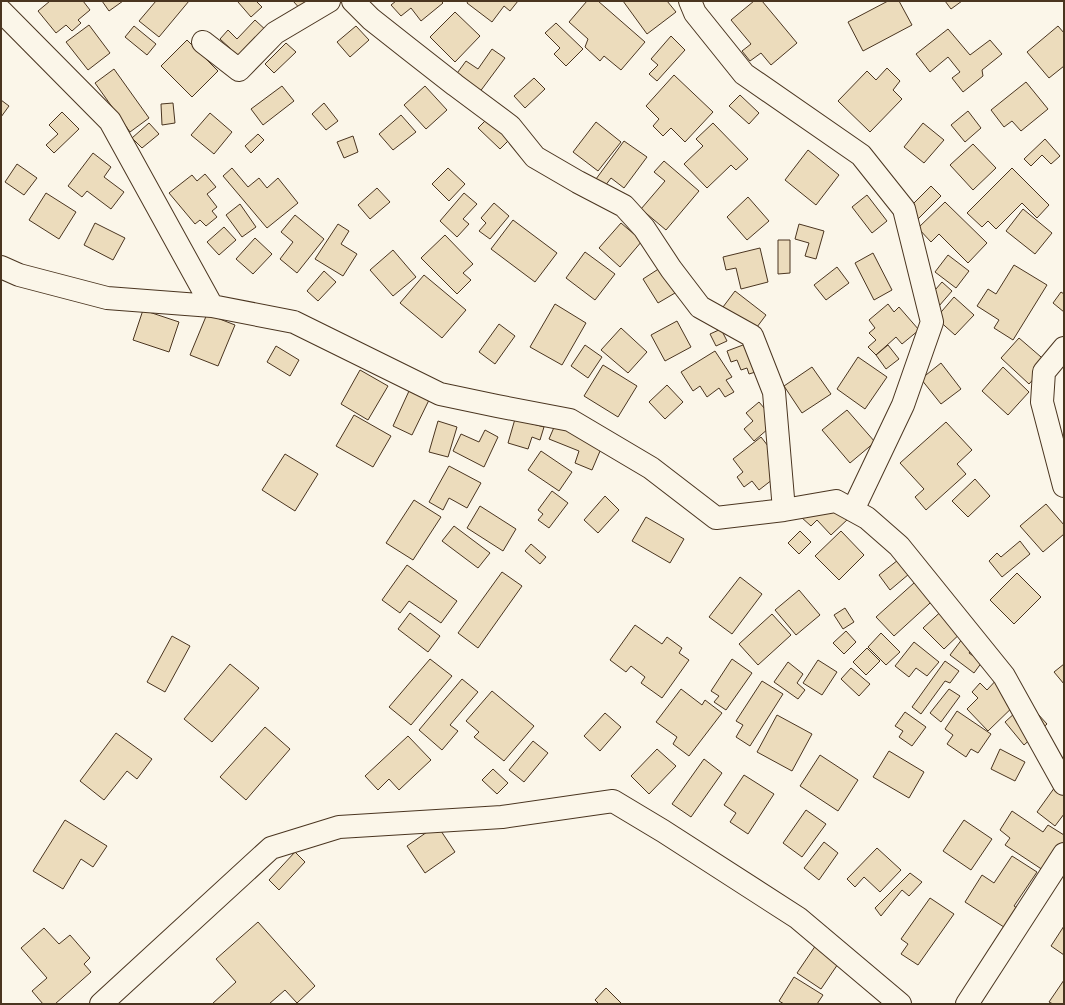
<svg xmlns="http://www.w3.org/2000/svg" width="1065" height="1005" font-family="'DejaVu Sans',sans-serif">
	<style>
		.building { fill: #ecdcbc; stroke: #4a3520 }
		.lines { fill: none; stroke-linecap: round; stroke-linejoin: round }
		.minor-casing { stroke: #4a3520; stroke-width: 24 }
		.minor { stroke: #fbf6e9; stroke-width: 22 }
	</style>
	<rect width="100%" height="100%" fill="#fbf6e9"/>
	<path class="building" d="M50,1H83L90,10L78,20L81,23L72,31L66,25L56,33L38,11Z
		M102,1H123L109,11Z
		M156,1H189L159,37L139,21Z
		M238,1H256L262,7L251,17L238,2Z
		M293,1H315L303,12Z
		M396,1H441L443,3L421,21L411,8L401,16L391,5Z
		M468,1H518L510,11L504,6L492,22L467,3Z
		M587,1H598L645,42L621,70L604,56L600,61L585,47L588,39L569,22Z
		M623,1H667L676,12L647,34Z
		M754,1H762L797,43L771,65L761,53L750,61L742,51L751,44L731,20Z
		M888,1H899L912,25L863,51L848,22Z
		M945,1H962L951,9Z
		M455,12L480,36L455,62L430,37Z
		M255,20L269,33L244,61L220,39L228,30L237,39Z
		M556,23L583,49L566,66L554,54L560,48L545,33Z
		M89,25L110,53L88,70L66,42Z
		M134,26L156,44L147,55L125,37Z
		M356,26L369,40L350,57L337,42Z
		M1058,26L1064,33V66L1049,78L1027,52Z
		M948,29L970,55L990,40L1002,54L982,70L983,76L963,92L952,78L960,72L948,57L930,72L916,54Z
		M671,36L685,50L657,81L649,74L658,65L651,59Z
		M187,40L218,71L192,97L161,66Z
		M286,43L296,52L274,73L265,64Z
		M492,49L505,58L479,93L455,76L466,61L478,69Z
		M887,68L900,81L893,90L902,99L870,132L838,101L867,71L876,80Z
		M114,69L149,118L130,132L95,83Z
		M674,75L713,112L685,142L671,128L663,136L653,126L659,119L646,106Z
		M534,78L545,89L525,108L514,96Z
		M1026,82L1048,109L1021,131L1012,121L1004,127L991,110Z
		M282,86L294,101L263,125L251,109Z
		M425,86L447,110L426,129L404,105Z
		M740,95L759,113L749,124L729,106Z
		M1,100L9,106L1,117Z
		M173,103L175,123L162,125L161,104Z
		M324,103L338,121L326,130L312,114Z
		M968,111L981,128L965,142L951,125Z
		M62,112L79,129L54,153L46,145L58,134L49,125Z
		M210,113L232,132L214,154L191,135Z
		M401,115L416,132L393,150L379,134Z
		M487,119L509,140L500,149L478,128Z
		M596,122L621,142L598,171L573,152Z
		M149,123L159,134L142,148L132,138Z
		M713,123L748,159L736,170L731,165L707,188L684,164L703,146L696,139Z
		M923,123L944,140L924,163L904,147Z
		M258,134L264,140L251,153L245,146Z
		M353,136L358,152L344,158L337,142Z
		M1045,139L1060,156L1051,164L1042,155L1031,166L1024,159Z
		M624,141L647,157L624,188L611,178L605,186L596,179Z
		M973,144L996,168L973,190L950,165Z
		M808,150L839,175L816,205L785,180Z
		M93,153L111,167L104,177L124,192L111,209L87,191L82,197L68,186Z
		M664,161L699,191L666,230L641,209L665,181L654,172Z
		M17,164L37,178L24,195L5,182Z
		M232,168L248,187L259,178L267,188L278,178L298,203L267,228L223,176Z
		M448,168L465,184L449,201L432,184Z
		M1012,168L1049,205L1037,218L1022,203L996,229L988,221L982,227L967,213Z
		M205,174L216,187L207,194L217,207L212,211L217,217L206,226L200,220L195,224L169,193L192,175L197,181Z
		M931,186L941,196L915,222L905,212Z
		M377,188L390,202L370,219L358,205Z
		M46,193L76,212L59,239L29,220Z
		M464,193L477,204L463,219L469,224L457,237L440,221Z
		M867,195L887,221L872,233L852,207Z
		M748,197L769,221L747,240L727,217Z
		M945,202L987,243L968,263L939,234L931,242L918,228Z
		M494,203L509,216L490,239L479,231L486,223L481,218Z
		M240,204L256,227L242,237L226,215Z
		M1023,209L1052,233L1035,254L1006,231Z
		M295,215L324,239L297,273L280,259L293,242L281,232Z
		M513,220L557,253L535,282L491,249Z
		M95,223L125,238L113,260L84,245Z
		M621,223L642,241L620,267L599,248Z
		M338,224L349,231L341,244L357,254L343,276L315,259Z
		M799,224L824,231L816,259L805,256L809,243L795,239Z
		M224,227L236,240L219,255L207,242Z
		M445,235L473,264L463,273L471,280L457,294L421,258Z
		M255,238L272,254L253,274L236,259Z
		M778,240H790V273L778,274Z
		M760,248L768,282L741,289L736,268L726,270L723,257Z
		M393,250L416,277L393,296L370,270Z
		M585,252L615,274L595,300L566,278Z
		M873,253L892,290L874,300L855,263Z
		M948,255L969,271L956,288L935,272Z
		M1014,265L1047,285L1013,340L994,328L999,320L977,306L988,289L996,294Z
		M837,267L849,283L826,300L814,285Z
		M660,268L675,293L658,303L643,279Z
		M324,271L336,282L318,301L307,291Z
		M424,275L466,310L442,338L400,303Z
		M942,282L952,291L939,306L929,297Z
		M735,291L766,315L754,331L723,307Z
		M1061,292L1064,294V312L1053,303Z
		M954,297L974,315L955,335L936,318Z
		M555,304L586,323L562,365L530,347Z
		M888,304L894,312L899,307L919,330L902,344L896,337L876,355L868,347L876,340L869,333L875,328L869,320Z
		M143,310L179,322L169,352L133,340Z
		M207,314L235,325L218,366L190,355Z
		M677,321L691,347L665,361L651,335Z
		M499,324L515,336L495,364L479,352Z
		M621,328L647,352L628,373L601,350Z
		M721,329L727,341L716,346L710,334Z
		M1019,338L1048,363L1029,384L1001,358Z
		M751,342L762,370L749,374L747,368L741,370L737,360L731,362L727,351Z
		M585,345L602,357L588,378L571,366Z
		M888,345L899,359L886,369L876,355Z
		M276,346L299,360L290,376L267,362Z
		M715,351L732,377L726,380L734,392L725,397L719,388L707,397L700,386L693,391L681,372Z
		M858,357L887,377L865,409L837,389Z
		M941,363L961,389L941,404L921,379Z
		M603,365L637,386L618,417L584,396Z
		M812,367L831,394L802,413L784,386Z
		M1003,367L1029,392L1008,415L982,391Z
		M360,370L388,386L368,420L341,404Z
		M667,385L683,402L665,419L649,402Z
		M409,391L429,400L412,435L393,426Z
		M759,402L776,422L754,441L744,429L753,421L746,413Z
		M847,410L875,442L850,463L822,430Z
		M354,415L391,436L373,467L336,446Z
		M515,419L544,427L540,440L532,437L528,449L508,443Z
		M438,421L457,427L448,457L429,452Z
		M946,422L972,450L957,464L966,474L926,510L915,497L924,489L900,463Z
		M555,425L603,444L592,470L575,463L579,451L549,439Z
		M485,430L498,437L484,467L453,451L461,434L479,442Z
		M761,437L786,469L759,490L752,481L744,487L737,477L743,472L733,459Z
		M541,451L572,472L559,491L528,470Z
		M285,454L318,474L295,511L262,490Z
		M449,466L481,483L467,508L449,498L443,510L429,502Z
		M975,479L990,496L968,517L952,501Z
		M552,491L568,503L549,528L538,520L543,514L538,510Z
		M825,494L849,518L831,535L817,520L811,526L801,517Z
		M605,496L619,510L598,533L584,520Z
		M414,500L441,517L413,560L386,543Z
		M1046,504L1064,525V534L1043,552L1020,526Z
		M480,506L516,529L503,551L467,528Z
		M646,517L684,539L670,563L632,541Z
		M454,526L490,553L478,568L442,541Z
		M800,531L811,542L799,554L788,543Z
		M841,531L864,555L839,580L815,556Z
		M1020,541L1030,554L1002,577L989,561L997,553L1001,557Z
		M531,544L546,557L540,564L525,551Z
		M898,560L909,574L890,590L879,575Z
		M407,565L457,601L441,623L409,601L400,613L382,600Z
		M502,572L522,586L478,648L458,633Z
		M1017,573L1041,597L1014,624L990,600Z
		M924,574L941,593L894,636L876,617Z
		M740,577L762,594L732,634L709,617Z
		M799,590L820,615L796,635L775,610Z
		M947,606L967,627L944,649L923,628Z
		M845,608L854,622L843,629L834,615Z
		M410,613L440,636L428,652L398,629Z
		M772,614L791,635L758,665L739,644Z
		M635,625L662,644L667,637L682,648L679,653L689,660L662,698L641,683L645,677L631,666L626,672L610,660Z
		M969,630L980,638L969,653L982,662L974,673L950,655Z
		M846,631L856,642L844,654L833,643Z
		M881,633L900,652L886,665L868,647Z
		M172,636L190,646L165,692L147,682Z
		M914,642L939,662L927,676L916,668L909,677L895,666Z
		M867,648L880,661L866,675L853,662Z
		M430,659L452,676L411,725L389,707Z
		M732,659L752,673L726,710L714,702L719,696L711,691Z
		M818,660L837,672L822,695L803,683Z
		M945,661L959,671L950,683L945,681L921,714L912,707Z
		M788,662L803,674L797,683L805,690L798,699L774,682Z
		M230,664L259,688L212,742L184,719Z
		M1064,664V684L1054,672Z
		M851,668L870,684L859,696L841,679Z
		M999,677L1021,699L988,731L967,709L978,698L972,692L980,683L987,690Z
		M462,679L478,692L450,725L458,731L442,750L419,730Z
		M762,681L783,694L750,746L736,737L743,725L736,721Z
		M681,689L702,705L705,700L722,713L689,756L673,744L677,737L656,722Z
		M949,689L960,696L941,722L930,713Z
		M492,691L534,726L504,761L474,737L479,732L466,721Z
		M1027,702L1047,724L1024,745L1005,722Z
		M957,711L991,734L978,753L971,749L966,757L947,744L953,735L945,729Z
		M905,712L926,727L912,746L899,737L903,731L895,726Z
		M605,713L621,727L600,751L584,736Z
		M777,715L812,734L792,771L757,752Z
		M265,727L290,749L246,800L220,777Z
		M116,733L152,759L137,779L127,771L104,800L80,781Z
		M408,736L431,760L399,790L389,779L378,790L365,776Z
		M533,741L548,753L524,782L509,770Z
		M657,749L676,766L649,794L631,776Z
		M1000,749L1025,762L1015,781L991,769Z
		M889,751L924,772L909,798L873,777Z
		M820,755L858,780L838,811L800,786Z
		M704,759L722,773L691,817L672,804Z
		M493,769L508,783L497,794L482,780Z
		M744,775L774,794L748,834L730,822L736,813L724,805Z
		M1060,780L1064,783V814L1055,826L1037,812Z
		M806,810L826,824L802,857L783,843Z
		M1012,811L1043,832L1048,825L1064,835V845L1046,872L1005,845L1010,838L1000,830Z
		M65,820L107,846L93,867L81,859L63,889L33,871Z
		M964,820L992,839L971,870L943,851Z
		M437,825L455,852L425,873L407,846Z
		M824,842L838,853L819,880L804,868Z
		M877,848L901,870L880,892L864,877L855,887L847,879Z
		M295,852L305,862L279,890L269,880Z
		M1012,856L1037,872L1014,906L1020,910L1007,929L965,902L982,875L994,883Z
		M910,873L922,882L909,896L902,890L881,916L875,908Z
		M930,898L954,914L918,965L901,954L908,944L901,939Z
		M258,922L315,986L297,1003L285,990L269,1004H212L236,982L216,959Z
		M1064,926V955L1051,946Z
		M44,928L59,944L70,935L90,958L84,964L91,972L55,1004H43L32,991L47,978L21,948Z
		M818,942L842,958L821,989L797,973Z
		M794,977L823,995L817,1004H784L779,1001Z
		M1064,980V1004H1053L1049,1002Z
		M606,988L622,1004H599L595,1000Z"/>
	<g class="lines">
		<defs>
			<path id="minor" d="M353,1L371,19L409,49L455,85L510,126L535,157L578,182L624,206L644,228L671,269L700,307L752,336L774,392L784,510
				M690,1L695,13L744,74L861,155L904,209L932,322L903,405L853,510
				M1,11L110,121L212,306
				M203,42L239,70L275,33L329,1
				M1,267L19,275L107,298L212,306L294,322L440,394L497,406L570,420L651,468L716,518L784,510L836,501L867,518L899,546L1004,676L1064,784
				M1064,348L1044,372L1042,402L1064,486
				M101,1004L271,848L339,827L502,817L613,801L663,831L798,918L900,1004
				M967,1004L1064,854"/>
		</defs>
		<use href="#minor" class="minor-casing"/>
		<use href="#minor" class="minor"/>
	</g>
	<rect width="1065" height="1005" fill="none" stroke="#4a3520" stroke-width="4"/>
</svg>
